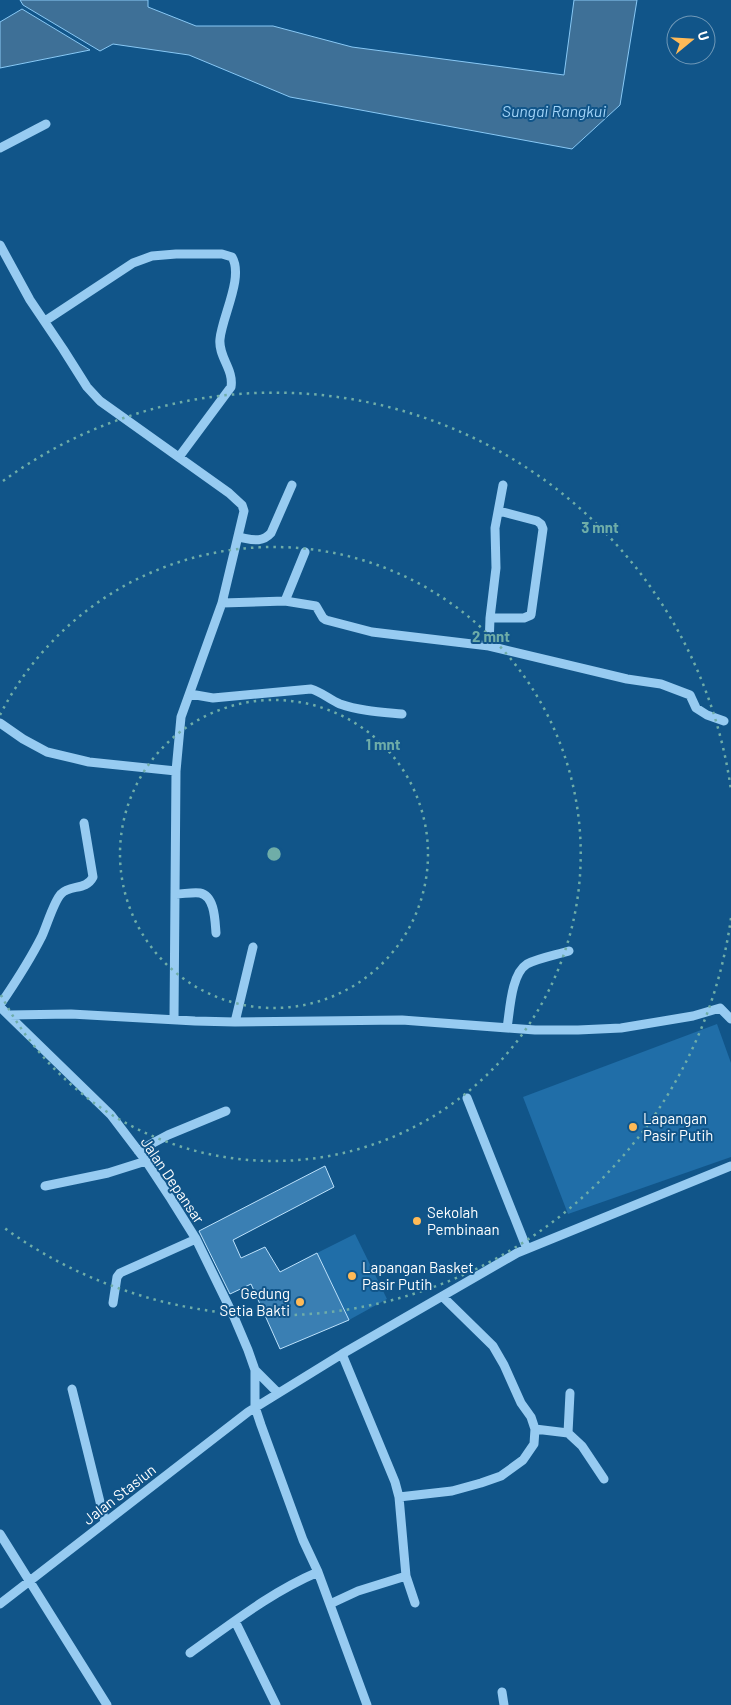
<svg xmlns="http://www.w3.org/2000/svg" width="731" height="1705" font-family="Barlow,sans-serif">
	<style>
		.green { fill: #206ea8 }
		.water { fill: #3e7097; stroke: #88c8f5 }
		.building { fill: #3a7fb3; stroke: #bde2fc }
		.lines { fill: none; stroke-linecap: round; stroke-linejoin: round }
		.minor { stroke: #97cbf1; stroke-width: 9 }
		.ring { fill: none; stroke: #6fada8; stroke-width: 2.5; stroke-dasharray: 2.5 5 }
		.poi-dot { fill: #ffba57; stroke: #115589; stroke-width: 2 }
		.labels { text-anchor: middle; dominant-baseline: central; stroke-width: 4; stroke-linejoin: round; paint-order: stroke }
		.poi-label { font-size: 15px; fill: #fff; stroke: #115589; text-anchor: start }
		.street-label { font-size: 15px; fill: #fff; stroke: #115589 }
		.water-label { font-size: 16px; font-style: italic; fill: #a2d4f8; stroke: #115589 }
		.centre { fill: #6fada8; stroke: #115589; stroke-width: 2.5 }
		.ring-label { font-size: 15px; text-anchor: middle; font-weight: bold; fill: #6fada8; stroke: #115589; stroke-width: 4; stroke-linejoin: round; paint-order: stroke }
	</style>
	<rect width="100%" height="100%" fill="#115589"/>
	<path class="green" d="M717,1024L731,1063V1157L568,1214L523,1097Z
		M355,1234L387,1299L349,1320L317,1253Z"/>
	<path class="water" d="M20,0H148V7L196,26H273L352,47L564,75L574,0H637L620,105L572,149L290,97L189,55L113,44L100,51L23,5Z
		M22,9L90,50L0,68V22Z"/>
	<path class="building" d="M325,1166L334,1187L233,1240L241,1258L265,1247L280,1272L317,1253L349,1320L280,1349L251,1284L230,1294L199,1231Z"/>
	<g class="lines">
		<path class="minor" d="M0,148L46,124
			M0,245L30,300L63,349L87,387L100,401L229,493L242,505L244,511L222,603L181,717L176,771L174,1019
			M45,321L133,263L152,256L176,254H222L232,257C244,277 222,317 220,339C218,357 234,369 231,387L179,457
			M238,537C251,539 261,544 271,533L292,485
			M285,601L305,552
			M222,603L285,601L316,606L323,618L326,620L372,632L489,646L627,679L661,684L690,695L696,708L707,715L724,721
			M490,618H524L531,615L543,529L541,524L537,521L499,511
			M489,646L490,618L496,568L495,528L503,485
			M190,694L213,698L311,689C322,692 330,700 340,704C360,711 381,712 402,714
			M0,723L23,739L47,752L89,762L176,771
			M176,894C183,894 193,892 200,893C215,896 215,921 216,933
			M0,1005C15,983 30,960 42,936C47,925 54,901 61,894C70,884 86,891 93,877L84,823
			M0,1007L111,1115L146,1161L171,1199L196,1239L234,1317L248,1350L255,1370V1407L261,1425L303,1540L318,1572L367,1705
			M9,1015L71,1014L195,1021L235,1022L402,1020L535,1030H578L621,1028L693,1016L720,1008L731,1019
			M235,1022L253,947
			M507,1028C510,1010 511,974 527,964C539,958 556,955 569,951
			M467,1098L527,1249
			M138,1151L168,1135L226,1111
			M45,1186L108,1173L146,1161
			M113,1303L117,1277L120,1273L196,1239
			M342,1354L395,1482L399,1497L406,1576L415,1603
			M255,1370L278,1393
			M72,1389L105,1522
			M535,1429L568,1433L582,1446L604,1479
			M568,1433L570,1393
			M399,1497L452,1491L481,1483L501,1476L523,1460L534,1444L535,1429L531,1417L521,1403L504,1365L493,1346L443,1297
			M0,1534L107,1705
			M0,1604L248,1412L342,1354L517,1253L731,1166
			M330,1604L358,1591L406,1576
			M235,1621L276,1705
			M190,1653C231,1624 271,1592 318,1572
			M502,1692L504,1705"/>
	</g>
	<g class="ring">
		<circle cx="274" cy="854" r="154"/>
		<path d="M0 715A307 307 0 1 1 0 993"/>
		<path d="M731 918A461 461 0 0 1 3 1227M3 481A461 461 0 0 1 731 790"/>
	</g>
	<g class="poi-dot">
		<circle cx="633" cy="1127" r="5"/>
		<circle cx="417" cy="1221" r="5"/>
		<circle cx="352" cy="1276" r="5"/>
		<circle cx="300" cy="1302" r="5"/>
	</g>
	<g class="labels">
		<g class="poi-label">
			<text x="643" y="1118">Lapangan<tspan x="643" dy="17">Pasir Putih</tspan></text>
			<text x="427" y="1212">Sekolah<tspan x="427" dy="17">Pembinaan</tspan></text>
			<text x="362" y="1267">Lapangan Basket<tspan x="362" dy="17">Pasir Putih</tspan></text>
			<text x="290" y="1293" text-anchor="end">Gedung<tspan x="290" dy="17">Setia Bakti</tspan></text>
		</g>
		<g class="street-label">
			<text transform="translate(173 1180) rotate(56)">Jalan Depansar</text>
			<text transform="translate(119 1494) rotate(-38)">Jalan Stasiun</text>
		</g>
		<g class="water-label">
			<text x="554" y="110">Sungai Rangkui</text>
		</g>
	</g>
	<circle cx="274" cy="854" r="8" class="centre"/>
	<g class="ring-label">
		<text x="600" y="533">3 mnt</text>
		<text x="491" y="642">2 mnt</text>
		<text x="383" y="750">1 mnt</text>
	</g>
	<g transform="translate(691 40) rotate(72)"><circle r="24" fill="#115589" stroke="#7099b8"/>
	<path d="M0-4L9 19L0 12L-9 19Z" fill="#ffba57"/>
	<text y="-8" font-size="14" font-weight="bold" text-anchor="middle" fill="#ffffff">U</text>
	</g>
</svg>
